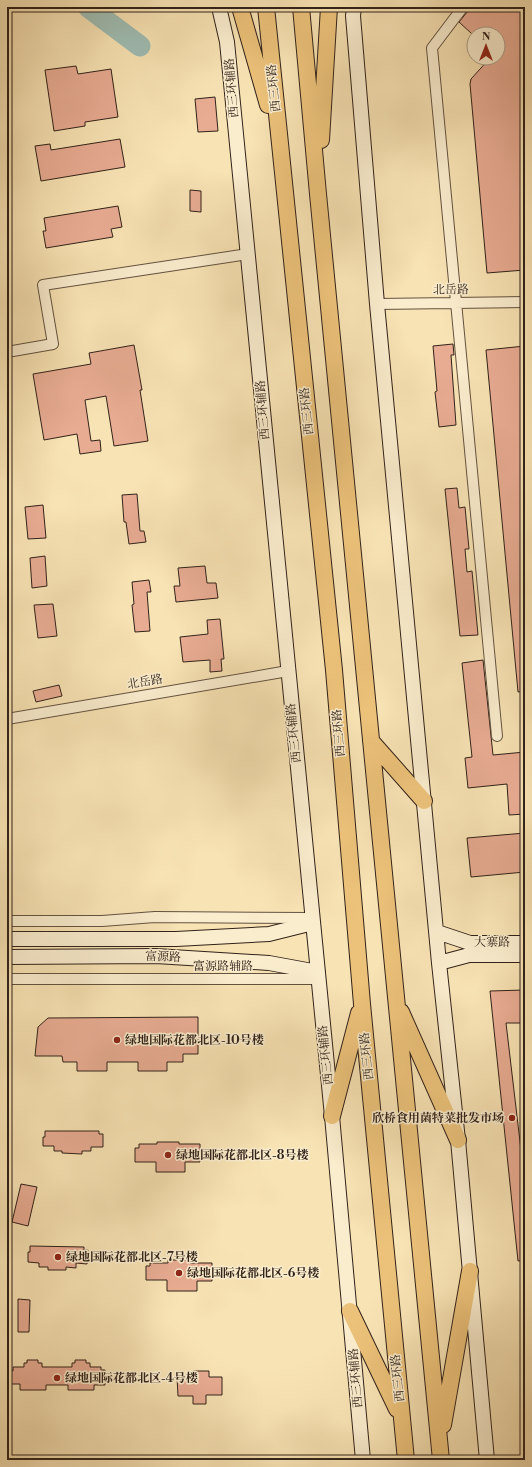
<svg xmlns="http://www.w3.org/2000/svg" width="532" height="1467" font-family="'Libre Bodoni','Noto Serif SC',serif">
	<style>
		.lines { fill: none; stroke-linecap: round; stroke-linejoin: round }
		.river { stroke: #9fbdb3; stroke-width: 21 }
		.building { fill: #e8ac93; stroke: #312219 }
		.minor-casing { stroke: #635240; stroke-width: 12 }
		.secondary-casing { stroke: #312219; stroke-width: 16 }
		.trunk-casing { stroke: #312219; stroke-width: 18 }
		.minor { stroke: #faedce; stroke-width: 10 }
		.secondary { stroke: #faedce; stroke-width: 14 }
		.trunk { stroke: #ecc27a; stroke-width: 16 }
		.poi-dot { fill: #8f2418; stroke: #faedce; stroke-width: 1.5 }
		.labels { text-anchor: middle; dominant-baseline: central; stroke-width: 3; stroke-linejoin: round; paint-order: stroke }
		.street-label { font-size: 12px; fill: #312219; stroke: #faedce }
		.poi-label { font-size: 12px; font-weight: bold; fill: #312219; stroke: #faedce; text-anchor: start }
	</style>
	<rect width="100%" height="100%" fill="#f8e3b4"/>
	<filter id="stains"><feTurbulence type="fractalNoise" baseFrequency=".005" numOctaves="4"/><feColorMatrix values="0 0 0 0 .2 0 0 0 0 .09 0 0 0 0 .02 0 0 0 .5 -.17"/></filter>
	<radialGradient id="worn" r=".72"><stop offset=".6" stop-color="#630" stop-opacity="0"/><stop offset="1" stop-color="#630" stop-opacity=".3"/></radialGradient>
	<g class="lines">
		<path class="river" d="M88,7L140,46"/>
	</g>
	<path class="building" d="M469,7H525V270L487,273L470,84L471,79L490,58H498V34H472L459,22L468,11Z
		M76,66L78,74L111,69L118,117L85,122V126L54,131L45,70Z
		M215,97L218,131L198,132L195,99Z
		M120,139L125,167L41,181L35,146L50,144L51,150Z
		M190,190L201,191V212L190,211Z
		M118,206L122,227L111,229L113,237L46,248L43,231H46L44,218Z
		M453,344L454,355H451L456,425L439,427L435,392L437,391L433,346Z
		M134,345L142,390H140L148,441L114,446L106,396L85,400L91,441L100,440L101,451L80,454L77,434L44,440L33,374L91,364L89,353Z
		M525,346V691L518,692L486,350Z
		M457,488L459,508L465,507L469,549H465L467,572L472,571L478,635L460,636L445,489Z
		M137,494L140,531H144L146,542L129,544L126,522H124L122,495Z
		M43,505L46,538L28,539L25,507Z
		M45,556L47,586L32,588L30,558Z
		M205,566L207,583H216L218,598L176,602L174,586H180L178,568Z
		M149,580L151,592H147L150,631L135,632L132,605L134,604L132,582Z
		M53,604L57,636L38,638L34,605Z
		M220,619L224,659H221L222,671L210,672V660L183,662L180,637L208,634L207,620Z
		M483,660L493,755L525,752V814L509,815L507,784L468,788L465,758L472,757L462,663Z
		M59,685L62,696L36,702L33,691Z
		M525,833V872L471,877L467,838Z
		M525,990V1023H506L525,1184V1260L518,1261L490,991Z
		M198,1017V1054H183V1062H167V1071H138V1062H107V1071H77V1062H63L62,1056H35L38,1027L48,1018Z
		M45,1131H99V1134H103V1147H91V1151H82V1154L62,1153V1151H54V1146H43V1137H45Z
		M157,1142H179V1144H200V1162H185V1172H156V1162H135V1148H139V1144H157Z
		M21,1184L37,1187L28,1226L12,1222Z
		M30,1246L84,1247V1250H88L87,1264L76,1263V1268L66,1267V1270H48V1267H39V1263L28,1262V1252H30Z
		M168,1260H190V1263H212V1281H197V1291H167V1280H146V1266H150V1263H168Z
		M18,1299L30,1300L29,1332H18Z
		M27,1360H38V1363H42V1367H72V1363H75V1360H86V1363H90V1367H101V1370H105V1385H94V1390H68V1385H46V1390H20V1384H9V1371H13V1367H24V1363H27Z
		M193,1371H209V1377H222V1395H206V1404H193V1396H178L177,1377H193Z"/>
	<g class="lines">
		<defs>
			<path id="minor" d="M463,7L432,48L497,736
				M377,304L525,302
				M7,352L53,344L43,285L248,254
				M7,719L288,671
				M7,921H102L155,917L312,918
				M7,979H318"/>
			<path id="secondary" d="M219,7L227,42L332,1116L363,1460
				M354,7L353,16L377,304L439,963L458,1140L487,1460
				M437,932L470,943H525
				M7,939H176L269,934L313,923
				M7,957L156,956L269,963L318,972
				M439,963L469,955H525"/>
			<path id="trunk" d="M240,7L268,105
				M266,7L334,670L362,1004L406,1460
				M301,7L318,194L441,1460
				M321,140L329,7
				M371,741L424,801
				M401,1012L458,1140
				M332,1116L359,1013
				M350,1311L397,1409
				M443,1425L470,1271"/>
		</defs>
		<use href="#minor" class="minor-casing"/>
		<use href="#secondary" class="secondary-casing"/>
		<use href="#trunk" class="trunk-casing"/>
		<use href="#minor" class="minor"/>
		<use href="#secondary" class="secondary"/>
		<use href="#trunk" class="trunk"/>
	</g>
	<g class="poi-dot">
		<circle cx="117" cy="1040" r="4"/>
		<circle cx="512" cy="1118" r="4"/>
		<circle cx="168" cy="1155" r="4"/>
		<circle cx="58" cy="1257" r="4"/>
		<circle cx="179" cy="1273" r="4"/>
		<circle cx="57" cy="1378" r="4"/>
	</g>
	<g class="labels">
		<g class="street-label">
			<text transform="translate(232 88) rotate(-95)">西三环辅路</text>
			<text transform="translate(274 88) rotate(-96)">西三环路</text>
			<text transform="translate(451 290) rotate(-1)">北岳路</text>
			<text transform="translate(263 410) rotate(-95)">西三环辅路</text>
			<text transform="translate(307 411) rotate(-96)">西三环路</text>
			<text transform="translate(145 682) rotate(-10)">北岳路</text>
			<text transform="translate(294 733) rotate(-96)">西三环辅路</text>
			<text transform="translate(339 733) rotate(-95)">西三环路</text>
			<text x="492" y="942">大寨路</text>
			<text transform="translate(163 957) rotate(2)">富源路</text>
			<text x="223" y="966">富源路辅路</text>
			<text transform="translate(326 1055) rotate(-96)">西三环辅路</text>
			<text transform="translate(367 1056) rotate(-96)">西三环路</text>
			<text transform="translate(356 1378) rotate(-95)">西三环辅路</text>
			<text transform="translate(398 1378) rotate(-96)">西三环路</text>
		</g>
		<g class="poi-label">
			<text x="125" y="1040">绿地国际花都北区-10号楼</text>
			<text x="504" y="1118" text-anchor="end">欣桥食用菌特菜批发市场</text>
			<text x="176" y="1155">绿地国际花都北区-8号楼</text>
			<text x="66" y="1257">绿地国际花都北区-7号楼</text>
			<text x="187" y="1273">绿地国际花都北区-6号楼</text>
			<text x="65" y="1378">绿地国际花都北区-4号楼</text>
		</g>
	</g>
	<rect width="532" height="1467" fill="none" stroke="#f8e3b4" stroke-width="24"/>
	<rect x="8" y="8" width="516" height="1451" fill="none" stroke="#312219" stroke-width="2"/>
	<rect x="12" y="12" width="508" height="1443" fill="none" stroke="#312219"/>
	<g transform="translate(486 46)"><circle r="19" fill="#faedce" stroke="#aa9c86"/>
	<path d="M0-3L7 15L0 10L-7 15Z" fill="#8f2418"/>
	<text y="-6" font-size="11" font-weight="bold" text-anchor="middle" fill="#312219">N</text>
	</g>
	<rect width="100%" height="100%" filter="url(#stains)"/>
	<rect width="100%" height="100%" fill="url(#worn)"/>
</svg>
